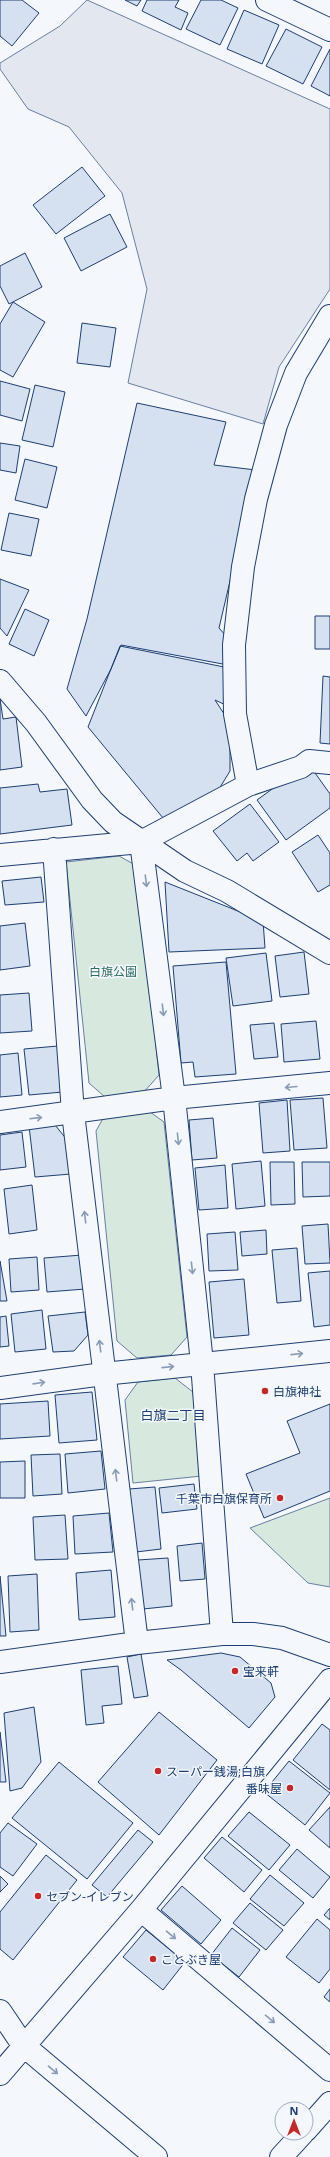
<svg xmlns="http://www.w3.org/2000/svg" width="330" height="2157" font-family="'Open Sans','Noto Sans JP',sans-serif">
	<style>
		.green { fill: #d7e8df; stroke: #687fa3 }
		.parking { fill: #e3e8f0; stroke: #687fa3 }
		.building { fill: #d5e0f0; stroke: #1d3f73 }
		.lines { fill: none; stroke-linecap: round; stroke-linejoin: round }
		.minor-casing { stroke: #1d3f73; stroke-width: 24 }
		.minor { stroke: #f4f7fb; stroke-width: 22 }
		.oneway { stroke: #889bb7 }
		.poi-dot { fill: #c62828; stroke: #f4f7fb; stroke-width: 1.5 }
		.labels { text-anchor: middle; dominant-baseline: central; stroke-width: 3; stroke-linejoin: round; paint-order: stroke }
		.park-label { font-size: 12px; fill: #2c6c60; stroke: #f4f7fb }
		.poi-label { font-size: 12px; fill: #1d3f73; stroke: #f4f7fb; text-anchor: start }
		.neighbourhood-label { font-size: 13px; fill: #1d3f73; stroke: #f4f7fb }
	</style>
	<rect width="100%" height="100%" fill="#f4f7fb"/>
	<path class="green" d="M119,856L137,866L159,1075L144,1092L105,1097L89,1083L66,862Z
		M146,1109L164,1122L187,1337L171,1355L137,1358L117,1341L96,1131L106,1113Z
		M175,1378L193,1392L202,1476L133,1483L125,1400L138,1382Z
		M330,1498V1587L308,1583L250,1528Z"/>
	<path class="parking" d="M87,0L330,109V289L279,367L263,424L128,383L147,289L122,193L69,127L28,109L0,69V63L60,26Z"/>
	<path class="building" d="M0,0H22L39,13L12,46L0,36Z
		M125,0H141L137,6Z
		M147,0H179L175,7L188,13L181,30L142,11Z
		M201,0H221L238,8L220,45L186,29Z
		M244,10L279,25L262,64L227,49Z
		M286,29L322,47L303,84L266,66Z
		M330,49V96L311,86Z
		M82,167L105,196L56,234L33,205Z
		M110,214L127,247L81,271L64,238Z
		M25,253L42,287L9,304L0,286V266Z
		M13,302L45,322L13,377L0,370V324Z
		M82,323L116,328L110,367L77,363Z
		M0,381L30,389L22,421L0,415Z
		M35,385L65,392L53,447L22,440Z
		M137,403L226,422L214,465L256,470L219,628L233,644L228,665L121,645L111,669L86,716L67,689L87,619Z
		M0,443L20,446L16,473L0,470Z
		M25,459L57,467L47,508L15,500Z
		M9,513L39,519L31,556L1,550Z
		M0,579L29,590L7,636L0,628Z
		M25,609L49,620L34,656L9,644Z
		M315,616H330V649H315Z
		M120,646L229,668L230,707L215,700L230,723V771L216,794L168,824L88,727Z
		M323,676L330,677V744L320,743Z
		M0,699L3,719L16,717L22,767L0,770Z
		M308,763L330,794V808L286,840L257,800Z
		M38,784L40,792L67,789L72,825L0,834V788Z
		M250,804L279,842L253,861L247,853L237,861L213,831Z
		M318,835L330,853V885L318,892L292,852Z
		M41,877L44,902L5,905L2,881Z
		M165,882L263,921L265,948L169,952Z
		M25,923L30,966L0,970V926Z
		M304,952L309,994L280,997L275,956Z
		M266,953L272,1001L233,1006L226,958Z
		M226,962L236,1074L195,1077L193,1062L181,1063L173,966Z
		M29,993L32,1031L0,1033V995Z
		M316,1021L320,1059L284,1062L281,1024Z
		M274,1023L278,1057L254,1059L250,1025Z
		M58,1046L63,1092L29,1095L24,1049Z
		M18,1053L22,1095L0,1097V1055Z
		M323,1098L327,1148L294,1150L290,1100Z
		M287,1100L290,1151L263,1153L259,1103Z
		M213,1118L217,1158L192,1160L189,1120Z
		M55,1125L68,1141L71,1174L35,1177L29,1126Z
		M22,1132L26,1167L0,1170V1135Z
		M261,1161L265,1206L236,1209L232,1164Z
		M270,1162H294L295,1204L271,1205Z
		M302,1162H330V1196L303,1197Z
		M225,1165L228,1208L199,1210L195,1168Z
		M32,1185L37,1230L9,1234L4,1189Z
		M328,1224L330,1263L305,1264L302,1226Z
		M266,1230L267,1254L242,1256L240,1232Z
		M235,1232L238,1270L209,1271L207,1234Z
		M297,1248L301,1301L277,1303L272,1250Z
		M82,1255L85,1289L47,1292L44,1258Z
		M37,1257L39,1290L11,1292L9,1259Z
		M0,1261L7,1301H0Z
		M330,1271V1325L314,1327L308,1273Z
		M244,1279L249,1335L214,1338L209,1282Z
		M42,1310L46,1349L15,1352L11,1314Z
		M85,1312L88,1335L74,1351L53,1352L48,1316Z
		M6,1316L9,1346L0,1347V1317Z
		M92,1392L97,1440L59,1443L55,1395Z
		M48,1401L50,1436L0,1439V1404Z
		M330,1404V1491L264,1518L246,1474L300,1453L287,1421Z
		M101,1451L105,1489L68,1493L65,1454Z
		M60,1454L62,1494L33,1496L31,1455Z
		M25,1461V1498H0V1462Z
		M194,1484L197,1509L162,1513L159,1488Z
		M155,1487L161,1549L136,1552L129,1489Z
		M109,1513L113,1552L75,1554L73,1516Z
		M65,1515L68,1559L35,1560L33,1517Z
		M202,1543L205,1579L180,1581L177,1546Z
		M168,1558L172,1606L143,1609L138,1560Z
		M111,1570L115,1617L79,1620L76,1573Z
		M37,1574L39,1630L10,1632L8,1576Z
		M0,1576L6,1636H0Z
		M221,1653L240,1657L271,1683L275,1697L249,1728L181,1670L167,1660Z
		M141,1654L148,1696L134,1698L127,1657Z
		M118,1666L122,1704L102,1706L104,1723L86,1725L81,1670Z
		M34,1707L41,1762L22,1788L10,1791L4,1713Z
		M159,1712L217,1760L159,1835L98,1782Z
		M322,1724L330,1730V1790L293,1760Z
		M0,1732L6,1782H0Z
		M289,1761L330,1793L305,1825L264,1792Z
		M59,1762L133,1823L87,1879L12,1818Z
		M330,1807V1848L309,1830Z
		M249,1812L290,1845L269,1870L228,1836Z
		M8,1823L37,1844L13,1876L0,1867V1833Z
		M138,1830L153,1842L107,1897L92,1885Z
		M222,1837L262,1870L244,1892L204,1858Z
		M297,1849L330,1877L313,1898L279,1870Z
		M46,1855L77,1880L13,1960L0,1949V1912Z
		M270,1875L304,1903L284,1926L250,1899Z
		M0,1876L8,1884L0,1892Z
		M182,1886L221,1920L201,1944L161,1910Z
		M250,1903L283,1930L266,1950L233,1923Z
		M330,1908V1920L324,1915Z
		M317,1919L330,1930V1969L319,1983L286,1957Z
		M232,1928L260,1950L239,1977L211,1955Z
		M146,1930L185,1962L163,1990L123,1957Z
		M330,1989V2002L324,1997Z"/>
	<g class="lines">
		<defs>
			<path id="minor" d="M267,0L330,30
				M0,681L36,723L92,800L113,822L185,871L227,891L330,953
				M248,785L235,714L234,645L243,567L256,499L276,425L296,373L330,316
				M141,842L174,1098L202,1363L222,1634
				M54,849L73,1113L137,1643
				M0,855L141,842L248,785L301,767L309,761L330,763
				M0,1122L174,1098L330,1083
				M0,1388L103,1374L330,1351
				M0,1662L137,1643L222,1634H253L282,1638L330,1655
				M141,1910L330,2070
				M0,2011L23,2045L156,2157
				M0,2074L141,1910L330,1680
				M306,2130L330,2103
				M281,2157L303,2133"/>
		</defs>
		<use href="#minor" class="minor-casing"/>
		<use href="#minor" class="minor"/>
	</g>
	<defs><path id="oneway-shaft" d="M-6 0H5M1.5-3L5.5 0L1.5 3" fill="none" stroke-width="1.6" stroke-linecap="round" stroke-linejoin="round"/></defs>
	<g class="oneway">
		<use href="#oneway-shaft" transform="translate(146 881) rotate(83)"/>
		<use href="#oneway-shaft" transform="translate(163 1010) rotate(83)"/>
		<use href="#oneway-shaft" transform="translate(291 1087) rotate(175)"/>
		<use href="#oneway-shaft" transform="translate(36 1118) rotate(-7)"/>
		<use href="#oneway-shaft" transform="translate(178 1139) rotate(84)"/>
		<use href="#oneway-shaft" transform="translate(85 1217) rotate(-97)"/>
		<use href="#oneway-shaft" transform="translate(192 1268) rotate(84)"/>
		<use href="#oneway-shaft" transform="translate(100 1346) rotate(-97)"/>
		<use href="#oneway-shaft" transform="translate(297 1354) rotate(-6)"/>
		<use href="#oneway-shaft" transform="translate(168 1367) rotate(-6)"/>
		<use href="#oneway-shaft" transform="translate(39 1383) rotate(-8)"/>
		<use href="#oneway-shaft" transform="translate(116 1475) rotate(-97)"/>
		<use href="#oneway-shaft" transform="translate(132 1604) rotate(-97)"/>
		<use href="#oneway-shaft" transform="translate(171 1935) rotate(40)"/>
		<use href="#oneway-shaft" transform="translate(270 2019) rotate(40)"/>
		<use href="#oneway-shaft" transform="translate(53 2070) rotate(40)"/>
	</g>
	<g class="poi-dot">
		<circle cx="265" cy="1391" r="4"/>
		<circle cx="280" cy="1498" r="4"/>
		<circle cx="235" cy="1671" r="4"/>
		<circle cx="158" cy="1771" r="4"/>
		<circle cx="290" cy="1788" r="4"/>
		<circle cx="38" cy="1896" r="4"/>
		<circle cx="153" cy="1959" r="4"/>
	</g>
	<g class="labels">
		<g class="park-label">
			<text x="113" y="971">白旗公園</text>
		</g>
		<g class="poi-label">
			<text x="273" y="1391">白旗神社</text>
			<text x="272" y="1498" text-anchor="end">千葉市白旗保育所</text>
			<text x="243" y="1671">宝来軒</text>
			<text x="166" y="1771">スーパー銭湯;白旗</text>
			<text x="282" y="1788" text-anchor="end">番味屋</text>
			<text x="46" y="1896">セブン-イレブン</text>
			<text x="161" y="1959">ことぶき屋</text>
		</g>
		<g class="neighbourhood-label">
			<text x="173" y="1415">白旗二丁目</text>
		</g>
	</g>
	<g transform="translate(294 2121)"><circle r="19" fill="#f4f7fb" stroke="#9eadc5"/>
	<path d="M0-3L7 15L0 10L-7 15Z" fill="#c62828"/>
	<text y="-6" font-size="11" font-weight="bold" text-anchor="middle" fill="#1d3f73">N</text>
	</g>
</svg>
